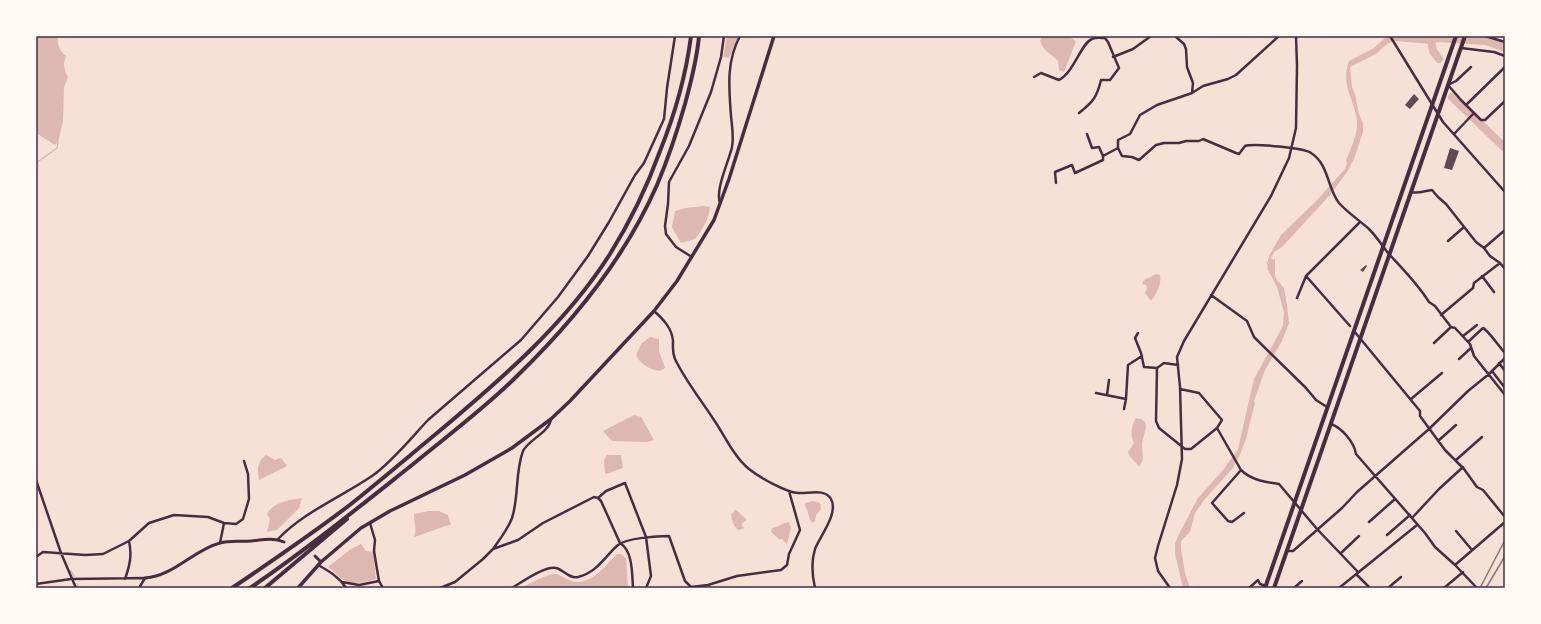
<svg xmlns="http://www.w3.org/2000/svg" width="1541" height="624" font-family="'Nunito Sans',sans-serif">
	<style>
		.water { fill: #dcb8b0 }
		.lines { fill: none; stroke-linecap: round; stroke-linejoin: round }
		.stream { stroke: #dcb8b0; stroke-width: 1.5 }
		.river { stroke: #dcb8b0; stroke-width: 8 }
		.building { fill: #644757 }
		.minor { stroke: #4a2c40; stroke-width: 2.5 }
		.tertiary { stroke: #4a2c40; stroke-width: 3 }
		.primary { stroke: #4a2c40; stroke-width: 3.5 }
		.trunk { stroke: #4a2c40; stroke-width: 4 }
		.motorway { stroke: #4a2c40; stroke-width: 4 }
		.rail { stroke: #8f747c; stroke-width: 1.5 }
		.neatline { fill: none; stroke: #4a2c40; stroke-width: 1.5 }
	</style>
	<rect width="100%" height="100%" fill="#f7e1d7"/>
	<path class="water" d="M36,36H58C57,45 59,50 66,56L64,63L65,71L68,77L64,87L63,121L58,142L55,145L36,133Z
		M727,36H739L729,58L723,57Z
		M1041,36H1068L1076,41L1064,72L1059,70L1058,61C1052,55 1042,50 1040,40L1042,37Z
		M1391,36H1401V38L1387,44L1376,54L1350,67L1352,87L1355,94L1359,114L1363,123V132L1354,159L1347,172L1330,195L1282,247L1274,252L1271,258L1273,260L1275,259V276L1277,280L1284,288L1287,305L1289,323L1282,341L1265,370L1254,401L1255,403L1246,439L1239,457L1233,468L1204,500L1195,513L1190,532L1181,541V549L1185,573L1190,588H1183L1175,554V544L1178,536L1198,498L1223,470L1238,449L1254,379L1283,326L1284,312L1277,287L1268,270L1267,263L1270,254L1281,235L1318,199L1345,169L1347,163L1346,161C1350,149 1358,135 1357,122C1355,100 1340,85 1349,61L1374,48L1386,37Z
		M703,206L710,207C709,219 702,230 695,239L681,243L672,227L675,211L686,208Z
		M1156,274L1160,275C1162,284 1156,295 1151,301L1145,293L1147,288L1146,285L1142,284L1144,280Z
		M650,337L659,339V351L665,368L660,371C649,369 643,366 636,356L641,344Z
		M634,415L641,417L654,440L648,442L612,441L603,431Z
		M1136,418L1141,419L1145,422L1146,427L1142,443L1143,460L1139,467C1136,461 1130,459 1128,452L1134,443C1130,435 1131,426 1136,418Z
		M266,455L275,460L281,458L285,463L287,466L259,480C257,468 257,463 266,455Z
		M607,455H621L623,468L606,474L605,473L604,460Z
		M302,498L299,508L277,530L267,532L270,519L267,514C273,502 290,500 302,498Z
		M813,501L820,503L821,509L816,515L815,521L812,523C808,517 809,512 805,506V503Z
		M735,509L747,520L742,523V526L745,528L739,530C733,527 732,520 731,514L734,512Z
		M429,511H439L448,515L451,525C445,525 422,535 414,537C417,529 414,523 414,514Z
		M789,522L791,528L787,544L782,539H779L771,532L772,528C779,527 782,523 789,522Z
		M361,544L366,551L373,552L376,579C365,582 352,586 342,579C336,575 334,570 328,567L351,549Z
		M617,554H621L626,558L628,588H522C529,584 548,573 556,574C563,576 569,582 577,582C594,582 606,565 617,554Z"/>
	<g class="lines">
		<path class="stream" d="M36,163L57,148L58,142
			M71,571L74,576
			M77,584L79,588"/>
		<path class="river" d="M1396,37L1431,40L1438,38L1486,41L1505,48
			M1431,40L1433,51L1439,59
			M1452,97L1505,148"/>
	</g>
	<path class="building" d="M1414,94L1419,99L1410,109L1405,105Z
		M1450,148L1459,151L1452,170L1444,168Z
		M1366,265L1367,266L1363,272L1360,270Z"/>
	<g class="lines">
		<path class="minor" d="M1175,36L1184,44L1186,49L1187,67L1193,83L1192,93
			M1279,36L1236,75L1228,79L1203,86L1192,93L1157,105L1140,115L1130,134L1118,140V148L1122,156L1132,157L1139,160L1156,145L1164,143H1179L1186,141H1199L1203,139L1236,153L1239,154L1245,146C1254,143 1305,148 1311,153C1329,164 1327,188 1339,203C1348,213 1359,220 1369,229C1376,236 1382,245 1388,253C1402,268 1418,284 1429,302L1435,306L1451,327L1455,328L1470,344L1474,356L1505,395
			M1390,36L1443,122L1505,192
			M1485,36L1505,42
			M1461,48L1494,52L1505,56
			M1113,57L1133,49L1151,36
			M1471,67L1456,81L1448,85L1461,100L1481,120H1485L1505,101
			M1034,77L1041,73L1059,80C1075,71 1081,43 1092,39C1096,37 1101,38 1105,38L1108,42L1119,68L1110,80H1101C1097,97 1093,102 1079,113
			M1466,105L1505,67
			M1087,134L1092,148L1099,147L1103,156
			M1454,134L1474,113
			M1056,183L1055,172L1072,165L1075,173L1103,160V156L1118,148
			M1411,192C1418,194 1424,191 1432,190L1438,197L1446,204L1476,242L1484,248L1490,256L1500,263L1505,269
			M720,203C715,189 729,161 732,147C734,137 732,126 731,116C729,88 726,62 740,36
			M1448,241L1464,227
			M1484,248L1505,230
			M692,257L676,247L666,234L665,226L668,204L669,182L689,146L711,92L721,57L724,36
			M1306,276L1359,223
			M1482,276L1494,292
			M1211,295L1247,321L1254,337L1306,388L1316,400L1327,407
			M1297,298L1306,276L1350,326
			M654,311C663,319 672,328 673,341C673,347 672,352 675,359C685,380 701,400 714,420C725,436 734,457 749,469C759,477 785,492 798,493C808,494 825,488 831,499C839,513 820,536 815,549C811,562 812,575 815,588
			M1441,315L1473,288L1474,283L1500,263
			M1354,331L1420,411V416L1445,450L1464,469L1477,487L1483,490L1505,517
			M1138,333L1135,338L1141,353L1144,367L1157,368
			M1463,336L1477,325
			M1468,342L1483,328C1488,330 1500,348 1505,353
			M1434,343L1451,327
			M1459,359L1471,348
			M1499,363L1505,371
			M1178,365L1164,363L1157,368L1156,421L1159,428L1185,449H1191L1217,428
			M1492,371L1505,388
			M1180,389L1199,393L1222,420L1217,428L1241,470C1251,480 1265,482 1279,484L1317,529L1358,572
			M1096,393L1126,399
			M1107,395L1109,380
			M1411,399L1442,373
			M1124,409L1126,399L1128,365L1142,356
			M1331,424C1342,428 1354,442 1356,454L1425,533L1435,547L1455,565L1505,522
			M1438,441L1456,425
			M1456,460L1482,437
			M1241,470L1212,503L1228,521L1232,522L1244,513
			M36,480L61,553L76,588
			M598,498L606,491L625,483L646,537L651,576L646,588
			M1412,518L1439,489L1463,467
			M1369,522L1395,499
			M370,523L375,540L374,551L379,581
			M1456,531L1472,550
			M1387,535L1410,515
			M278,539C304,512 341,497 372,476C391,463 412,437 428,420L521,340L558,297L588,256L609,222L635,175L644,163L664,119L667,88L675,36
			M220,543L224,523
			M493,549C500,539 508,529 512,518C519,497 515,472 523,451C529,439 549,433 551,419
			M1287,551H1293L1342,508L1357,492L1429,429L1468,391L1489,374L1505,358
			M1341,553L1359,536
			M36,557L43,552L85,555L103,554L129,541L149,523L174,515L208,517L224,523L236,524L243,519L249,499L248,474L244,461
			M318,565C329,571 339,577 346,588
			M1455,565L1477,588
			M1356,574L1370,588
			M125,579C130,565 132,555 129,541
			M342,582L359,585L379,581L383,588
			M36,584L71,579L145,578
			M139,588L145,578
			M440,588L455,582L483,559L493,549L518,540L543,523L594,497L598,498L601,501L620,543C633,551 632,574 633,588
			M512,588C522,582 544,566 556,568C564,570 569,579 578,577C598,572 605,556 618,545C626,538 658,536 669,536L685,581L691,587L708,585L737,576L781,570L787,565L789,554L800,530L789,491
			M1170,588L1158,571L1155,558L1158,546L1177,485L1182,459L1180,387L1177,357L1184,341L1271,196L1289,158L1296,128L1297,66L1296,36
			M1249,588L1258,580L1260,584L1266,586
			M1294,588L1302,581
			M1339,588L1417,525
			M1388,588L1401,577
			M1444,588L1463,572"/>
		<path class="tertiary" d="M315,556L321,562
			M145,578C174,576 193,550 220,543C230,540 241,542 251,541C262,540 273,537 284,542"/>
		<path class="primary" d="M298,588L321,562L361,528L390,511L465,475L512,448L551,419L570,401L654,311L677,281L714,220L729,179L774,36"/>
		<path class="trunk" d="M1265,588L1456,36
			M1274,588L1465,36"/>
		<path class="motorway" d="M232,588C272,561 312,534 351,504C380,481 408,457 437,433C500,380 565,325 610,254C630,222 647,187 660,151C675,114 686,75 691,36
			M250,588C306,550 359,507 412,465C447,436 484,409 516,377C573,322 625,258 657,185C668,159 677,132 685,104C691,82 697,59 699,36
			M265,588L347,519"/>
		<path class="rail" d="M1480,588L1505,540
			M1486,588L1505,556"/>
	</g>
	<rect width="1541" height="624" fill="none" stroke="#fffaf5" stroke-width="74"/>
	<rect x="37" y="37" width="1467" height="550" class="neatline"/>
</svg>
